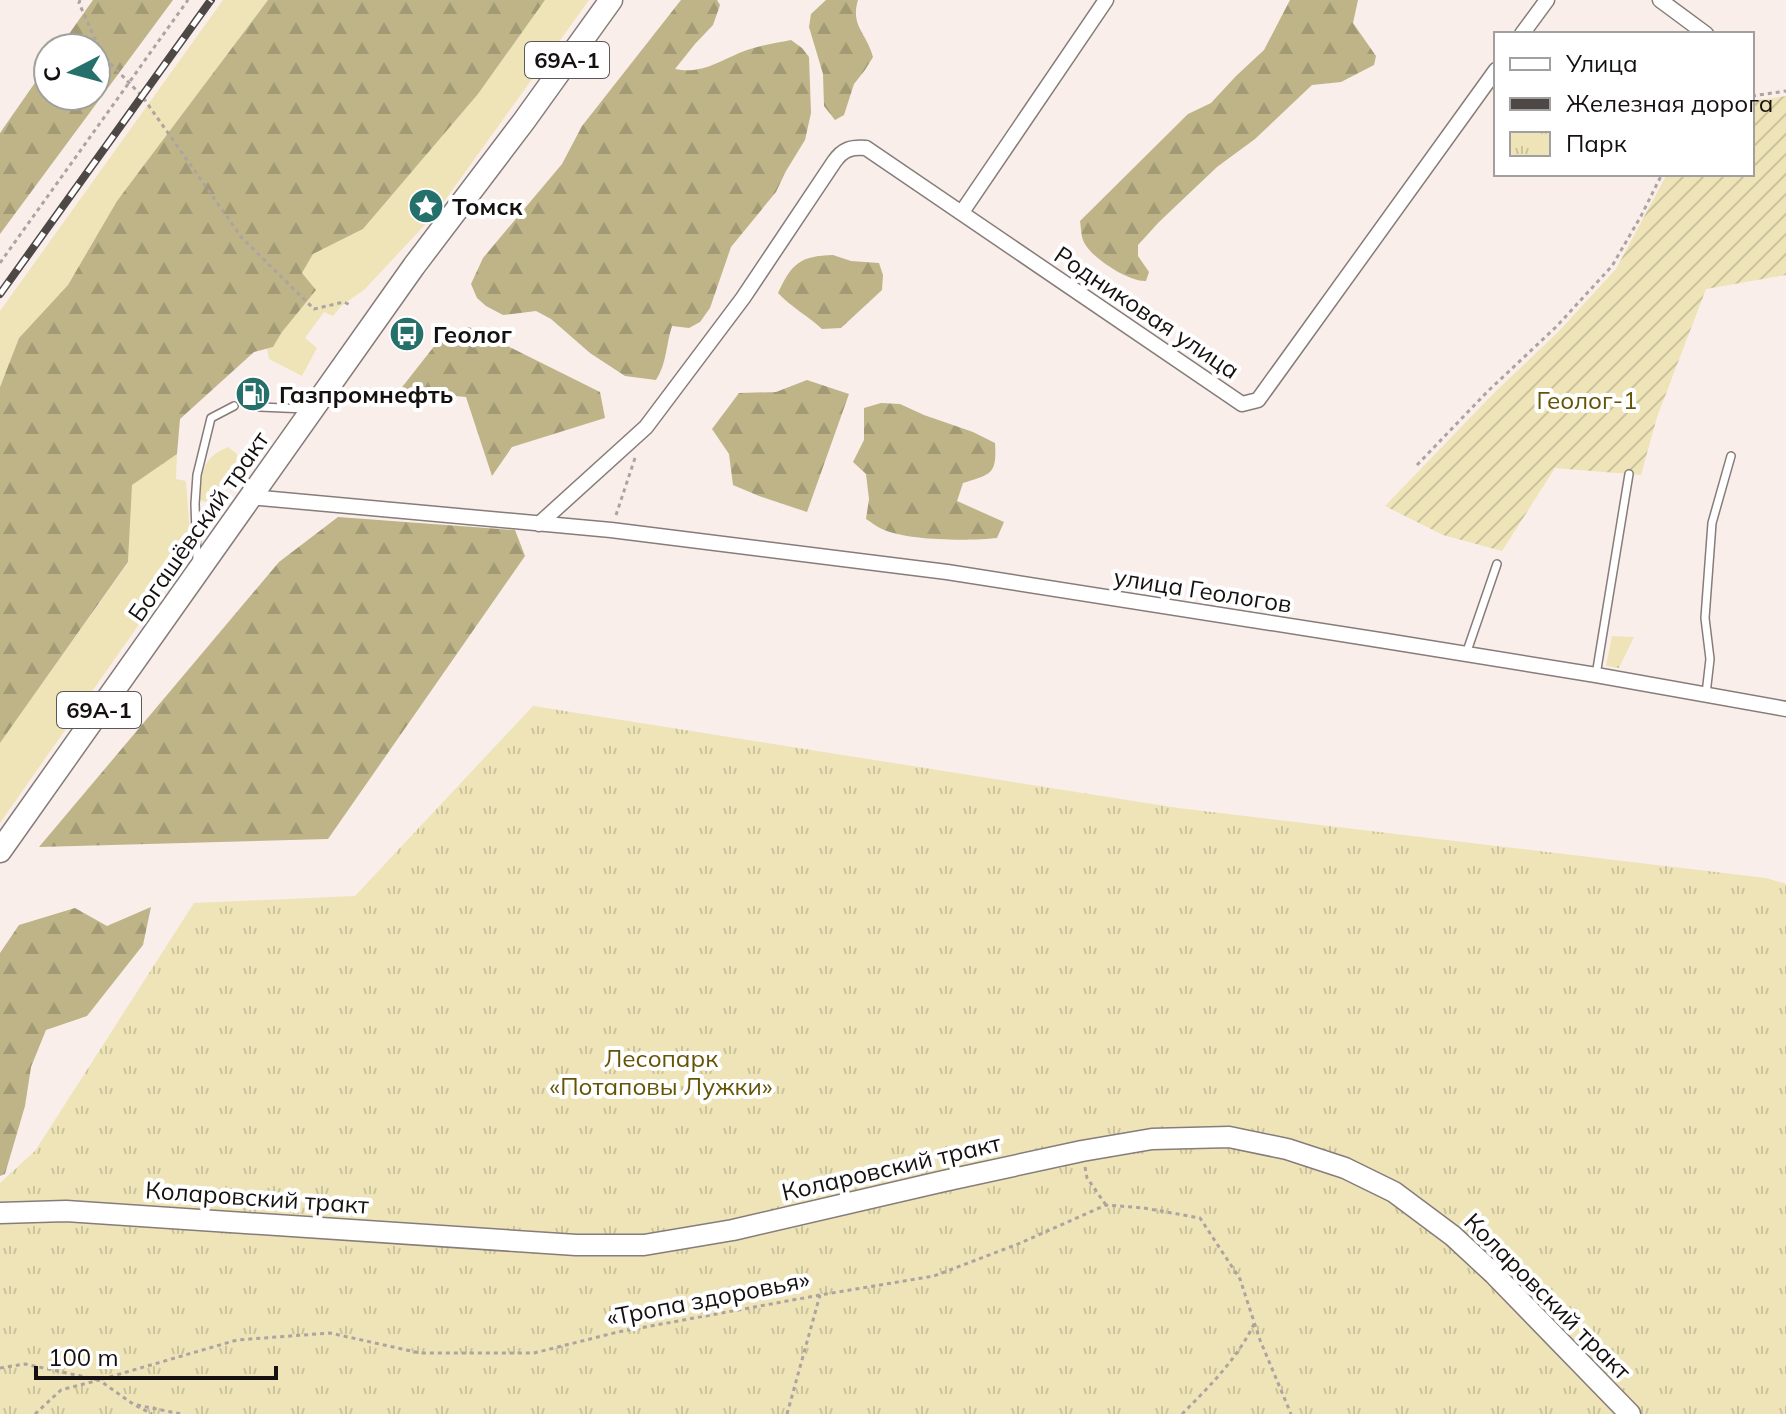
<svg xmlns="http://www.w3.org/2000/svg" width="1786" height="1414" font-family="Mulish,sans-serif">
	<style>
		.grass { fill: #eee4b7 }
		.forest { fill: url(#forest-firs) }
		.park { fill: url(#park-tufts) }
		.garden { fill: url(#garden-furrows) }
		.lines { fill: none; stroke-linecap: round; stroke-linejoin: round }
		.lane-casing { stroke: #867c79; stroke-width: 10 }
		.street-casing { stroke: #867c79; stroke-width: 17 }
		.secondary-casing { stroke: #867c79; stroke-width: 23 }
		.primary-casing { stroke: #867c79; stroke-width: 25 }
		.path { stroke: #ada4a1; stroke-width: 3; stroke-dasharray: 4 4; stroke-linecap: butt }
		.lane { stroke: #fff; stroke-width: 7 }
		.street { stroke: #fff; stroke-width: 14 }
		.secondary { stroke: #fff; stroke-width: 20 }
		.primary { stroke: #fff; stroke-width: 22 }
		.rail-casing { stroke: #4d4846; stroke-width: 8 }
		.rail { stroke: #fff; stroke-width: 5; stroke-dasharray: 15; stroke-linecap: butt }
		.labels { text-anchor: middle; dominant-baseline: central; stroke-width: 8; stroke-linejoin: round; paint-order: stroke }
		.shield { fill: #fff; stroke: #5b5858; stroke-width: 2 }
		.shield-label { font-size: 22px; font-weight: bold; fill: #151110 }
		.poi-label { font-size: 24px; font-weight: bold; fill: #151110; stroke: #fff; text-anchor: start }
		.street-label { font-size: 24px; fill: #151110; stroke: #fff }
		.park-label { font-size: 24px; fill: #645406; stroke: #fff }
	</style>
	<defs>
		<pattern id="forest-firs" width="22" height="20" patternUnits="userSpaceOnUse" patternTransform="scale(2)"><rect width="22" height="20" fill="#beb488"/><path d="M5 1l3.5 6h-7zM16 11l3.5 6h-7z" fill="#a29a74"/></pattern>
		<pattern id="park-tufts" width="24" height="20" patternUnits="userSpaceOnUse" patternTransform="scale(2)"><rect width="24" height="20" fill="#eee4b7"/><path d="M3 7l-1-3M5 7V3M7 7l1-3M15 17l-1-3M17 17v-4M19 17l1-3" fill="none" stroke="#cbc39c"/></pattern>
		<pattern id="garden-furrows" width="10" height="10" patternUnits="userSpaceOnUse" patternTransform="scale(2)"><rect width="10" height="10" fill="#eee4b7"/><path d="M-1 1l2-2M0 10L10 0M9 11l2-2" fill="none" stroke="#cbc39c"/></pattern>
	</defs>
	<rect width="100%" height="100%" fill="#f9eeea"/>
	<path class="grass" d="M223,0H268L117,201L68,285L19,338L0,387V311Z
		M545,0H589L435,214L365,289L341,306L333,316L324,312L305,338L317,348L302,376L269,359L267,349L273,347L282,332L302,273L313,254L363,229L478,94Z
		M228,447L237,454L236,463L208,503L200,500C203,472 200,459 228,447Z
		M177,454L176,479L186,481L190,536L181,555L169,573L142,620L0,823V743L128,563L131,485Z"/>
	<path class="forest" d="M93,0H173L0,234V133L48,64V96H96V48H59Z
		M268,0H545L478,94L363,229L313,254L302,273L316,290L282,332L273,347L254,352L180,419L177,454L132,485L128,562L0,743V387L19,338L68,285L117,201Z
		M681,0H717L720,5L713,25L695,44L675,69C703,75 722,59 747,50C761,45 776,43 791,40L802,48L809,57L811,113L805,140L786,171L776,192L731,247L710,308L700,322L689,328L672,326C666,344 667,363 656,380L625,376L590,353L551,319L536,311L503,315L486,306L477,298L471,284L483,258L562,164L582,126Z
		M826,0H858C850,26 867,33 873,57L865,70L854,84L844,115L835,120L824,106L823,74L809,27L811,14Z
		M1290,0H1358L1353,23L1376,56L1374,65L1341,82L1312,85L1255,139L1217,167L1159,222L1138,245V256L1149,272L1146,281C1129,282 1089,257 1083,240C1081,235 1081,227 1080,221L1188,114L1211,103L1236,76L1264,50Z
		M833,255L851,261L879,263L883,275L882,290L841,328L822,329C808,316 791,307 778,293C792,263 800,256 833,255Z
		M469,327L600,392L605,418L512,447L492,476L466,397L399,391L443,335Z
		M807,380L849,394L807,512L759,496L733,485L729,454L712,429L739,393L776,392Z
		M881,403L900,404L924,415L973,432L995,443C997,475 991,474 963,483L957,501L1004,522L997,538C969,541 908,541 882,529C877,527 871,522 866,519L869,499L866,474L853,462L864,440V408Z
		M338,517L515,530L525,556L328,839L39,847L279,562Z
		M151,907L143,945L87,1016L46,1030L31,1067L25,1106L5,1174L0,1176V953L19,925L75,908L107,926Z"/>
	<path class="park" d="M1612,636L1634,637L1619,668L1606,666Z
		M533,706L1178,808L1766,878L1786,884V1414H0V1183L35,1151L194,903L355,896Z"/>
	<path class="garden" d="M1786,96V275L1706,289L1657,417L1641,475L1555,468L1502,551L1443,535L1385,506L1492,395L1560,330L1616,269L1667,174H1752V101Z"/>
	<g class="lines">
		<defs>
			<path id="lane" d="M260,407L306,409
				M197,560L195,504L197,475L211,418L234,406
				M1466,654L1497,564
				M1596,675L1629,474
				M1706,694L1710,659L1705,618L1712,523L1731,456"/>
			<path id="street" d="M1660,0L1706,34
				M1522,34L1547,0
				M962,212L1106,0
				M250,497L611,530L947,572L1386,641L1596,675L1786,709
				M539,524L646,427L743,298L834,162C843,149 851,147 866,148L1242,404L1258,400L1496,70"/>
			<path id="secondary" d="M0,1213L66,1211L576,1245H644L733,1230L944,1181L1082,1151L1152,1139L1229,1137L1287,1149L1345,1168L1394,1192L1453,1236L1494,1274L1630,1414"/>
			<path id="primary" d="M0,851L414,266L524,121L611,0"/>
		</defs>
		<use href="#lane" class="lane-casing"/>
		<use href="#street" class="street-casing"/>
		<use href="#secondary" class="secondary-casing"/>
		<use href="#primary" class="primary-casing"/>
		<path class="path" d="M80,0L79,3L102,55L142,96L242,238L314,309L344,302L350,305
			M1752,96L1786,91
			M0,263L188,0
			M1417,465L1488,391L1556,327L1612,266L1641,216L1662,174
			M616,515L635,458
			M1085,1167L1087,1178L1106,1205
			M0,1368L25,1364L99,1380L237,1340L330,1333L420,1353H534L618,1332L820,1295L934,1276L1018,1244L1106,1205L1144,1208L1200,1218L1240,1279L1260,1340L1291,1414
			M137,1405L181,1414
			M35,1414L61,1390L99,1380L133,1404L152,1414
			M787,1414L820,1295
			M1182,1414C1209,1387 1237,1359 1254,1324"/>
		<use href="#lane" class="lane"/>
		<use href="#street" class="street"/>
		<use href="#secondary" class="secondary"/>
		<use href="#primary" class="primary"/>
		<defs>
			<path id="rail" d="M0,294L211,0"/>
		</defs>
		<use href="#rail" class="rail-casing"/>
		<use href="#rail" class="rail"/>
	</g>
	<defs>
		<symbol id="sight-disc" viewBox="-11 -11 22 22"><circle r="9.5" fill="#26706b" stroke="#fff"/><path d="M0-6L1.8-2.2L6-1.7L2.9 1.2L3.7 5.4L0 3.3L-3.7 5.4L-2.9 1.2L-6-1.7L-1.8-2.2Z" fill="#fff"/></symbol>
		<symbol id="bus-disc" viewBox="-11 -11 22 22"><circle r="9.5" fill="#26706b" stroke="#fff"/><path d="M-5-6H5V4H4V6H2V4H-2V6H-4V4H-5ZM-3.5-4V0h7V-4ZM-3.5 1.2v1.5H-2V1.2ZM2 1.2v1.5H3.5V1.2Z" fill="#fff"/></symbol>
		<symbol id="fuel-disc" viewBox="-11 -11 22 22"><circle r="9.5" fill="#26706b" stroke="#fff"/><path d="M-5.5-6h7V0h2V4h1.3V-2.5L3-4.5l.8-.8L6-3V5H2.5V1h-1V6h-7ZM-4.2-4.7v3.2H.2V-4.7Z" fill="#fff"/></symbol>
	</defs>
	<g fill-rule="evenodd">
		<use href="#sight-disc" x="406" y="186" width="40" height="40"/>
		<use href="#bus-disc" x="387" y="314" width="40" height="40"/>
		<use href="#fuel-disc" x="233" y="374" width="40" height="40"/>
	</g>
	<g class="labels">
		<g class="shield">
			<rect x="525" y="42" width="84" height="36" rx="6"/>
			<rect x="57" y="692" width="84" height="36" rx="6"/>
		</g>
		<g class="shield-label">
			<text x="567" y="60">69А-1</text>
			<text x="99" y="710">69А-1</text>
		</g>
		<g class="poi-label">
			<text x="452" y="206">Томск</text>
			<text x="433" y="334">Геолог</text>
			<text x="279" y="394">Газпромнефть</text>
		</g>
		<g class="street-label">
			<text transform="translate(1147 312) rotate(34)">Родниковая улица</text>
			<text transform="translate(198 526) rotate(-55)">Богашёвский тракт</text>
			<text transform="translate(1203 590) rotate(9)">улица Геологов</text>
			<text transform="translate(891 1167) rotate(-13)">Коларовский тракт</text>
			<text transform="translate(257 1197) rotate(4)">Коларовский тракт</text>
			<text transform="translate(1548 1296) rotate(45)">Коларовский тракт</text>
			<text transform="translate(708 1298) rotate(-11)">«Тропа здоровья»</text>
		</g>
		<g class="park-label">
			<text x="1587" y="400">Геолог-1</text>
			<text x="661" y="1058">Лесопарк<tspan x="661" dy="28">«Потаповы Лужки»</tspan></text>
		</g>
	</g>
	<rect x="1494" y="32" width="260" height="144" fill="#ffffff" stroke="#a1a09f" stroke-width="2"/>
	<rect x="1510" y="58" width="40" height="12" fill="#ffffff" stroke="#a1a09f" stroke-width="2"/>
	<text x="1566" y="72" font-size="24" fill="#151110">Улица</text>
	<rect x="1510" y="98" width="40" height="12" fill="#4d4846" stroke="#a1a09f" stroke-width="2"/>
	<text x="1566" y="112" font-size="24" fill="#151110">Железная дорога</text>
	<rect x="1510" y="132" width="40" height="24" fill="url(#park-tufts)" stroke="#a1a09f" stroke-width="2"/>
	<text x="1566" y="152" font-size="24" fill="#151110">Парк</text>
	<g transform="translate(72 72) rotate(264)"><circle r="38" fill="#ffffff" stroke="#a1a09f" stroke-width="2"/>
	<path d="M0-6L14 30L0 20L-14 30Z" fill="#26706b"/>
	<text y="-12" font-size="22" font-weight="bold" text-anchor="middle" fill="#151110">С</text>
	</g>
	<path d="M36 1366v12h240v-12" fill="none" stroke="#151110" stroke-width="4"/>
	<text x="48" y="1366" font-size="24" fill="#151110" stroke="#ffffff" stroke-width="6" paint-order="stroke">100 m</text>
</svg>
